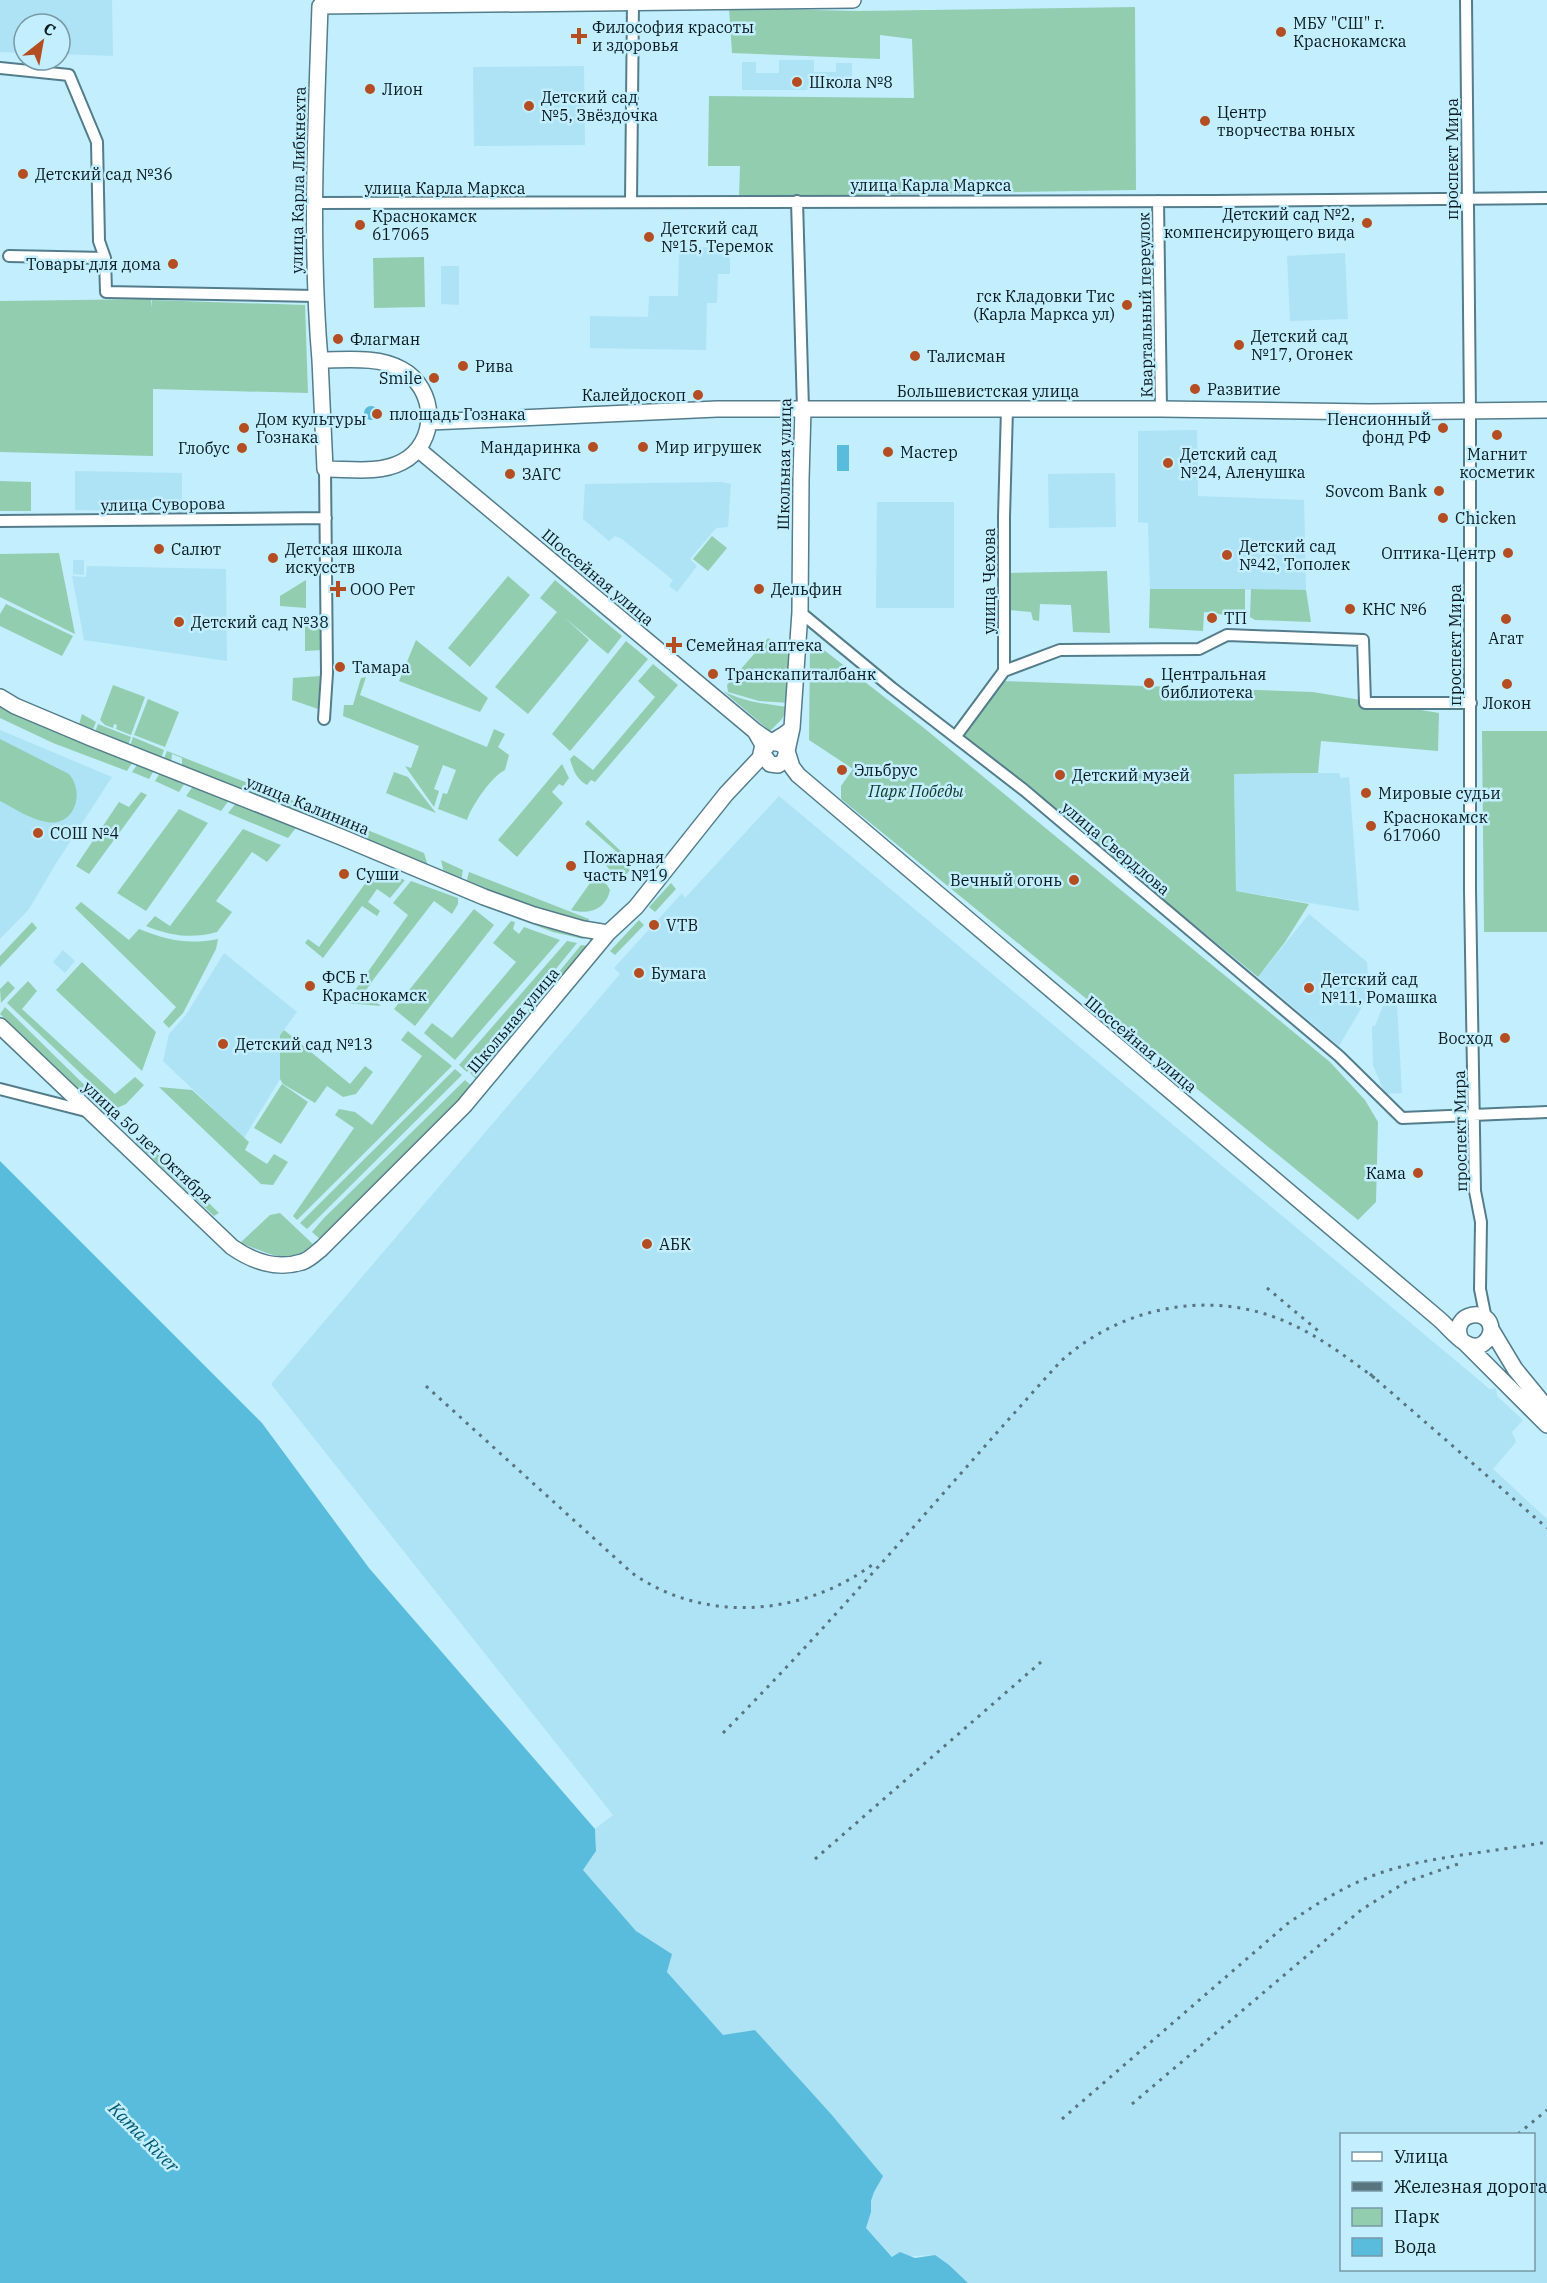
<svg xmlns="http://www.w3.org/2000/svg" width="1547" height="2283" font-family="'IBM Plex Serif',serif">
	<style>
		.built { fill: #aee2f5; fill-rule: evenodd }
		.green { fill: #93cdb0 }
		.water { fill: #59bcdc }
		.lines { fill: none; stroke-linecap: round; stroke-linejoin: round }
		.street-casing { stroke: #547d8b; stroke-width: 14 }
		.secondary-casing { stroke: #547d8b; stroke-width: 18 }
		.street { stroke: #fff; stroke-width: 10 }
		.secondary { stroke: #fff; stroke-width: 15 }
		.rail { stroke: #58747f; stroke-width: 3; stroke-dasharray: 3 6; stroke-linecap: butt }
		.poi-dot { fill: #b44e22; stroke: #c2eefe; stroke-width: 2 }
		.labels { text-anchor: middle; dominant-baseline: central; stroke-width: 5; stroke-linejoin: round; paint-order: stroke }
		.poi-label { font-size: 16px; fill: #091a20; stroke: #c2eefe; text-anchor: start }
		.street-label { font-size: 16px; fill: #091a20; stroke: #c2eefe }
		.park-label { font-size: 16px; font-style: italic; fill: #103726; stroke: #c2eefe }
		.water-label { font-size: 18px; font-style: italic; fill: #00596f; stroke: #c2eefe }
	</style>
	<rect width="100%" height="100%" fill="#c2eefe"/>
	<path class="built" d="M0,0H112L113,56L60,54V24H24V53L0,52Z
		M779,60H814V72H836V63H852V90H742V62H756V73H779Z
		M584,66L585,145L474,146L473,67Z
		M679,247L730,248V274H718L717,303H707L706,350L590,348V316L648,317L649,296H678Z
		M1345,253L1348,319L1290,321L1287,256Z
		M441,266H459V305L441,304Z
		M1197,430L1198,496L1304,500L1306,590L1150,589L1148,523L1138,522V431Z
		M75,471L182,473V512L75,510Z
		M1115,473L1116,527L1049,528L1048,474Z
		M721,482L731,484L728,527L716,528L690,559L697,566L677,592L669,586L673,580L622,539L615,536L609,541L583,519L585,484Z
		M877,502H954V608H876Z
		M73,560H84V575L73,574Z
		M87,566L226,569L227,661L84,640L72,576L86,577Z
		M0,730L112,777L55,865L29,909L0,939Z
		M1339,773L1341,778L1349,777L1359,911L1236,891L1234,774Z
		M779,796L1486,1386L1489,1389L1496,1388L1497,1396L1523,1420L1512,1432L1516,1442L1493,1469L1547,1519V2283H968L935,2255L893,2257L866,2228L871,2212V2201L874,2192L882,2176L831,2114L755,2030L723,2036L667,1972L671,1953L636,1931L583,1870L596,1851L595,1829L613,1815L271,1384L620,974L614,968L682,893L685,898ZM1342,2134H1534V2270H1342Z
		M1309,914L1367,962L1369,995L1339,1046L1258,977Z
		M63,950L75,961L65,973L53,962Z
		M224,953L297,1012L280,1035V1079L244,1138L163,1061L169,1034L186,1015Z
		M1397,1005L1402,1093L1385,1094L1373,1065L1372,1026H1375L1383,1006Z"/>
	<path class="green" d="M1135,7L1136,190L739,197L740,166H708L709,96L914,98L912,39L880,35V59L732,53L729,8L858,11Z
		M424,257L425,307L374,308L373,258Z
		M151,299L152,308V300L305,305L308,393L153,389V456L0,452V301Z
		M0,481L31,482V511H0Z
		M712,536L727,548L708,571L693,559Z
		M59,553L75,634L0,597V554Z
		M558,571L629,629L625,634L555,576Z
		M1107,571L1110,633L1073,632L1071,605L1040,604L1039,621L1033,620L1031,612L1008,610L1009,573Z
		M508,576L530,595L470,667L448,648Z
		M306,580V608L280,606V596Z
		M555,580L622,636L608,654L565,618L589,640L528,714L495,687L557,612L540,598Z
		M1150,589H1245V617C1230,617 1218,613 1204,612L1203,631L1149,628Z
		M1251,589L1306,590L1311,622L1255,620L1250,617Z
		M6,604L73,636L62,656L0,626V614Z
		M322,625L323,650L305,651V626Z
		M768,638L795,660L790,703L759,701L728,692L727,685Z
		M416,640L488,698L480,712L399,681Z
		M626,641L648,659L570,751L552,734Z
		M810,645L824,650L924,728L1330,1062L1365,1100L1378,1122L1376,1202L1358,1220L841,799V786L853,769L809,740Z
		M653,664L678,685L595,782L591,780L587,785C577,780 573,770 570,759L574,755L593,770L655,697L638,681Z
		M320,676L318,709L292,700L293,678Z
		M366,677L360,695L487,747L494,729L505,734L498,747L509,755L505,770C492,776 472,805 467,820L438,809L443,793L447,794L456,770L443,765L434,789L439,791L434,807L405,766L411,768L419,746L343,716L344,705H353L361,678Z
		M1001,681L1313,692L1439,713L1438,751L1321,741L1318,773L1234,774L1236,891L1309,904L1285,942L1258,977L961,734Z
		M113,685L145,697L131,735L116,729L117,725L114,724L113,728L105,725L100,720Z
		M723,691C744,702 766,704 788,707L782,719L770,731Z
		M148,699L179,712L165,747L134,735Z
		M0,702L134,760L127,771L53,743L0,718Z
		M82,714L96,722L91,734L78,728Z
		M98,724L131,737L127,748L94,735Z
		M1482,731H1547V932H1484Z
		M133,737L164,750L160,761L129,749Z
		M0,739L69,774C86,794 73,827 47,822C31,820 14,808 0,801Z
		M167,751L319,811L315,821L182,769V758L172,754L171,764L163,761Z
		M139,762L155,769L149,779L132,772Z
		M562,764L569,778L563,786L559,784L552,792L563,803L517,857L498,840Z
		M161,771L186,781L179,792L155,781Z
		M394,772L408,777L436,813L386,793Z
		M194,785L230,799L221,811L186,796Z
		M141,792L147,795L89,874L76,866L119,802L129,807Z
		M237,802L298,825L288,838L228,813Z
		M179,809L208,823L146,911L117,893Z
		M324,813L351,823L352,835L321,822Z
		M588,820L627,857L625,861L632,868L622,879L615,876L604,863L615,851L617,852L585,824Z
		M243,829L281,845L267,862L252,852L216,901L232,912L217,932C192,939 170,936 146,926L155,916L170,926Z
		M365,829L424,853L428,866L369,842Z
		M441,860L463,870L461,881L444,873Z
		M375,870L405,880L390,898L377,889L368,902L380,911L377,916L362,906L323,958L305,943L308,939L319,947Z
		M469,872L589,919V923L553,916L466,883Z
		M595,876L607,885L610,890C606,910 588,915 571,910Z
		M411,881L458,898V904L452,914L434,901L373,980L364,993L381,1006L346,1003L408,915L393,903Z
		M671,883L676,889L655,912L649,907Z
		M81,902L129,940L139,929C167,940 188,945 218,939L216,949L183,1013L169,1028L163,1022L176,1007L75,908Z
		M474,909L494,925L415,1026L394,1009Z
		M516,912L591,932L583,939L553,932L513,917Z
		M639,920L644,925L615,955L610,951Z
		M511,921L515,922L513,929L519,934L524,927L560,940L455,1060L424,1033L432,1023L452,1038L516,962L493,943Z
		M32,922L37,928L0,967V956Z
		M567,941L577,943L520,1013L467,1072L459,1065Z
		M581,945L589,946L480,1083L470,1073L527,1011Z
		M82,962L156,1032L142,1071L56,990Z
		M8,981L15,988L1,1003L0,989Z
		M28,981L37,991L22,1009L115,1094L135,1077L144,1085L126,1104L117,1108L7,1003Z
		M5,1007L113,1113L108,1119L0,1014Z
		M284,1030L350,1084L365,1066L373,1072L356,1094L343,1097L327,1086L315,1103L283,1084L280,1079V1035Z
		M408,1031L452,1066L297,1220L293,1216L354,1128L335,1115L339,1109L355,1112L372,1125L422,1056L401,1040Z
		M455,1069L462,1075L307,1229L300,1223Z
		M465,1080L474,1088L321,1240L312,1232L324,1218Z
		M282,1084L308,1102L281,1144L254,1128Z
		M159,1087L192,1090L249,1142L245,1150L267,1164L274,1154L288,1162L273,1185L261,1184Z
		M142,1138L219,1213L214,1216L136,1143Z
		M280,1213L314,1245C287,1266 269,1253 240,1243L270,1215Z"/>
	<path class="water" d="M364 413a7 7 0 1 1 14 0a7 7 0 1 1-14 0Z
		M837,445H849V471H837Z
		M0,1161L262,1423L369,1568L595,1829L596,1851L583,1870L636,1931L672,1954L667,1972L723,2035L755,2030L831,2114L883,2176L874,2192L871,2201V2212L866,2228L892,2257L900,2252L915,2258L935,2255L949,2265L968,2283H0Z"/>
	<g class="lines">
		<defs>
			<path id="street" d="M1466,0L1470,411V891L1475,1191L1481,1222L1480,1289L1486,1319
				M0,68L69,75L97,142L99,241L105,258L106,292L315,296
				M631,201L633,2
				M797,201L803,409
				M1158,201L1161,409
				M315,203L1215,201L1547,198
				M9,256L105,258
				M0,521L326,518
				M800,612L892,688L1024,790L1339,1056L1402,1118L1547,1112
				M1004,671L1060,650L1199,649L1227,635L1363,640L1365,703H1471
				M324,719L327,673L325,469
				M956,736L1004,671V517L1007,409
				M0,1089L90,1112"/>
			<path id="secondary" d="M320,360C310,242 316,124 320,6L853,0
				M320,360C346,360 378,356 401,369C437,388 439,443 402,462C379,474 350,469 325,469Z
				M803,409L801,479L800,612L792,728L787,751L792,767L798,775L1439,1319C1450,1328 1469,1356 1484,1343C1488,1340 1490,1336 1491,1331C1492,1305 1448,1312 1461,1340
				M430,422L717,409H1161L1370,412L1547,410
				M419,450L755,731L771,742L782,744L787,751L784,761L778,765L770,764L763,754C765,741 782,739 792,728
				M0,697L15,706L91,738L341,837L484,897L534,915L583,929L608,933
				M0,1026L232,1247C252,1261 277,1270 302,1262C309,1260 316,1253 322,1248L464,1106L608,933L636,907L726,794L760,758L763,745L755,731
				M1491,1329L1515,1369L1547,1408
				M1465,1343L1547,1425"/>
		</defs>
		<use href="#street" class="street-casing"/>
		<use href="#secondary" class="secondary-casing"/>
		<use href="#street" class="street"/>
		<use href="#secondary" class="secondary"/>
		<path class="rail" d="M1267,1288L1322,1334
			M1370,1374L1547,1528
			M426,1386L632,1573C706,1625 805,1616 876,1562
			M723,1733C841,1614 948,1486 1060,1362C1122,1305 1215,1288 1291,1324C1322,1338 1349,1359 1376,1379
			M815,1859L1041,1662
			M1132,2104L1361,1910L1406,1882L1458,1864
			M1062,2119L1287,1924C1316,1904 1346,1885 1380,1873C1430,1856 1494,1852 1547,1842
			M1518,2134L1547,2110"/>
	</g>
	<g class="poi-dot">
		<circle cx="1281" cy="32" r="6"/>
		<path d="M576 27h6v6h6v6h-6v6h-6v-6h-6v-6h6z"/>
		<circle cx="797" cy="82" r="6"/>
		<circle cx="370" cy="89" r="6"/>
		<circle cx="529" cy="106" r="6"/>
		<circle cx="1205" cy="121" r="6"/>
		<circle cx="23" cy="174" r="6"/>
		<circle cx="1367" cy="223" r="6"/>
		<circle cx="360" cy="225" r="6"/>
		<circle cx="649" cy="237" r="6"/>
		<circle cx="173" cy="264" r="6"/>
		<circle cx="1127" cy="305" r="6"/>
		<circle cx="338" cy="339" r="6"/>
		<circle cx="1239" cy="345" r="6"/>
		<circle cx="915" cy="356" r="6"/>
		<circle cx="463" cy="366" r="6"/>
		<circle cx="434" cy="378" r="6"/>
		<circle cx="1195" cy="389" r="6"/>
		<circle cx="698" cy="395" r="6"/>
		<circle cx="377" cy="414" r="6"/>
		<circle cx="244" cy="428" r="6"/>
		<circle cx="1443" cy="428" r="6"/>
		<circle cx="1497" cy="435" r="6"/>
		<circle cx="593" cy="447" r="6"/>
		<circle cx="643" cy="447" r="6"/>
		<circle cx="242" cy="448" r="6"/>
		<circle cx="888" cy="452" r="6"/>
		<circle cx="1168" cy="463" r="6"/>
		<circle cx="510" cy="474" r="6"/>
		<circle cx="1439" cy="491" r="6"/>
		<circle cx="1443" cy="518" r="6"/>
		<circle cx="159" cy="549" r="6"/>
		<circle cx="1508" cy="553" r="6"/>
		<circle cx="1227" cy="555" r="6"/>
		<circle cx="273" cy="558" r="6"/>
		<path d="M335 580h6v6h6v6h-6v6h-6v-6h-6v-6h6z"/>
		<circle cx="759" cy="589" r="6"/>
		<circle cx="1350" cy="609" r="6"/>
		<circle cx="1212" cy="618" r="6"/>
		<circle cx="1506" cy="619" r="6"/>
		<circle cx="179" cy="622" r="6"/>
		<path d="M671 636h6v6h6v6h-6v6h-6v-6h-6v-6h6z"/>
		<circle cx="340" cy="667" r="6"/>
		<circle cx="713" cy="674" r="6"/>
		<circle cx="1149" cy="683" r="6"/>
		<circle cx="1507" cy="684" r="6"/>
		<circle cx="842" cy="770" r="6"/>
		<circle cx="1060" cy="775" r="6"/>
		<circle cx="1366" cy="793" r="6"/>
		<circle cx="1371" cy="826" r="6"/>
		<circle cx="38" cy="833" r="6"/>
		<circle cx="571" cy="866" r="6"/>
		<circle cx="344" cy="874" r="6"/>
		<circle cx="1074" cy="880" r="6"/>
		<circle cx="654" cy="925" r="6"/>
		<circle cx="639" cy="973" r="6"/>
		<circle cx="310" cy="986" r="6"/>
		<circle cx="1309" cy="988" r="6"/>
		<circle cx="1505" cy="1038" r="6"/>
		<circle cx="223" cy="1044" r="6"/>
		<circle cx="1418" cy="1173" r="6"/>
		<circle cx="647" cy="1244" r="6"/>
	</g>
	<g class="labels">
		<g class="poi-label">
			<text x="1293" y="23">МБУ "СШ" г.<tspan x="1293" dy="18">Краснокамска</tspan></text>
			<text x="592" y="27">Философия красоты<tspan x="592" dy="18">и здоровья</tspan></text>
			<text x="809" y="82">Школа №8</text>
			<text x="382" y="89">Лион</text>
			<text x="541" y="97">Детский сад<tspan x="541" dy="18">№5, Звёздочка</tspan></text>
			<text x="1217" y="112">Центр<tspan x="1217" dy="18">творчества юных</tspan></text>
			<text x="35" y="174">Детский сад №36</text>
			<text x="1355" y="214" text-anchor="end">Детский сад №2,<tspan x="1355" dy="18">компенсирующего вида</tspan></text>
			<text x="372" y="216">Краснокамск<tspan x="372" dy="18">617065</tspan></text>
			<text x="661" y="228">Детский сад<tspan x="661" dy="18">№15, Теремок</tspan></text>
			<text x="161" y="264" text-anchor="end">Товары для дома</text>
			<text x="1115" y="296" text-anchor="end">гск Кладовки Тис<tspan x="1115" dy="18">(Карла Маркса ул)</tspan></text>
			<text x="1251" y="336">Детский сад<tspan x="1251" dy="18">№17, Огонек</tspan></text>
			<text x="350" y="339">Флагман</text>
			<text x="927" y="356">Талисман</text>
			<text x="475" y="366">Рива</text>
			<text x="422" y="378" text-anchor="end">Smile</text>
			<text x="1207" y="389">Развитие</text>
			<text x="686" y="395" text-anchor="end">Калейдоскоп</text>
			<text x="389" y="414">площадь Гознака</text>
			<text x="256" y="419">Дом культуры<tspan x="256" dy="18">Гознака</tspan></text>
			<text x="1431" y="419" text-anchor="end">Пенсионный<tspan x="1431" dy="18">фонд РФ</tspan></text>
			<text x="581" y="447" text-anchor="end">Мандаринка</text>
			<text x="655" y="447">Мир игрушек</text>
			<text x="230" y="448" text-anchor="end">Глобус</text>
			<text x="900" y="452">Мастер</text>
			<text x="1180" y="454">Детский сад<tspan x="1180" dy="18">№24, Аленушка</tspan></text>
			<text x="1497" y="454" text-anchor="middle">Магнит<tspan x="1497" dy="18">косметик</tspan></text>
			<text x="522" y="474">ЗАГС</text>
			<text x="1427" y="491" text-anchor="end">Sovcom Bank</text>
			<text x="1455" y="518">Chicken</text>
			<text x="1239" y="546">Детский сад<tspan x="1239" dy="18">№42, Тополек</tspan></text>
			<text x="171" y="549">Салют</text>
			<text x="285" y="549">Детская школа<tspan x="285" dy="18">искусств</tspan></text>
			<text x="1496" y="553" text-anchor="end">Оптика-Центр</text>
			<text x="350" y="589">ООО Рет</text>
			<text x="771" y="589">Дельфин</text>
			<text x="1362" y="609">КНС №6</text>
			<text x="1224" y="618">ТП</text>
			<text x="191" y="622">Детский сад №38</text>
			<text x="1506" y="638" text-anchor="middle">Агат</text>
			<text x="686" y="645">Семейная аптека</text>
			<text x="352" y="667">Тамара</text>
			<text x="725" y="674">Транскапиталбанк</text>
			<text x="1161" y="674">Центральная<tspan x="1161" dy="18">библиотека</tspan></text>
			<text x="1507" y="703" text-anchor="middle">Локон</text>
			<text x="854" y="770">Эльбрус</text>
			<text x="1072" y="775">Детский музей</text>
			<text x="1378" y="793">Мировые судьи</text>
			<text x="1383" y="817">Краснокамск<tspan x="1383" dy="18">617060</tspan></text>
			<text x="50" y="833">СОШ №4</text>
			<text x="583" y="857">Пожарная<tspan x="583" dy="18">часть №19</tspan></text>
			<text x="356" y="874">Суши</text>
			<text x="1062" y="880" text-anchor="end">Вечный огонь</text>
			<text x="666" y="925">VTB</text>
			<text x="651" y="973">Бумага</text>
			<text x="322" y="977">ФСБ г.<tspan x="322" dy="18">Краснокамск</tspan></text>
			<text x="1321" y="979">Детский сад<tspan x="1321" dy="18">№11, Ромашка</tspan></text>
			<text x="1493" y="1038" text-anchor="end">Восход</text>
			<text x="235" y="1044">Детский сад №13</text>
			<text x="1406" y="1173" text-anchor="end">Кама</text>
			<text x="659" y="1244">АБК</text>
		</g>
		<g class="street-label">
			<text transform="translate(1452 159) rotate(-90)">проспект Мира</text>
			<text transform="translate(298 180) rotate(-89)">улица Карла Либкнехта</text>
			<text x="931" y="185">улица Карла Маркса</text>
			<text x="445" y="188">улица Карла Маркса</text>
			<text transform="translate(1145 305) rotate(-91)">Квартальный переулок</text>
			<text x="988" y="391">Большевистская улица</text>
			<text transform="translate(784 464) rotate(-89)">Школьная улица</text>
			<text transform="translate(163 504) rotate(-1)">улица Суворова</text>
			<text transform="translate(598 577) rotate(40)">Шоссейная улица</text>
			<text transform="translate(989 581) rotate(-90)">улица Чехова</text>
			<text transform="translate(1455 645) rotate(-90)">проспект Мира</text>
			<text transform="translate(308 805) rotate(22)">улица Калинина</text>
			<text transform="translate(1116 848) rotate(40)">улица Свердлова</text>
			<text transform="translate(513 1020) rotate(-50)">Школьная улица</text>
			<text transform="translate(1141 1044) rotate(40)">Шоссейная улица</text>
			<text transform="translate(1460 1131) rotate(-91)">проспект Мира</text>
			<text transform="translate(148 1142) rotate(43)">улица 50 лет Октября</text>
		</g>
		<g class="park-label">
			<text x="916" y="791">Парк Победы</text>
		</g>
		<g class="water-label">
			<text transform="translate(144 2137) rotate(45)">Kama River</text>
		</g>
	</g>
	<rect x="1340" y="2133" width="195" height="138" fill="#c2eefe" stroke="#7899a5" stroke-width="1.5"/>
	<rect x="1352" y="2152" width="30" height="9" fill="#ffffff" stroke="#7899a5" stroke-width="1.5"/>
	<text x="1394" y="2163" font-size="18" fill="#091a20">Улица</text>
	<rect x="1352" y="2182" width="30" height="9" fill="#58747f" stroke="#7899a5" stroke-width="1.5"/>
	<text x="1394" y="2193" font-size="18" fill="#091a20">Железная дорога</text>
	<rect x="1352" y="2208" width="30" height="18" fill="#93cdb0" stroke="#7899a5" stroke-width="1.5"/>
	<text x="1394" y="2223" font-size="18" fill="#091a20">Парк</text>
	<rect x="1352" y="2238" width="30" height="18" fill="#59bcdc" stroke="#7899a5" stroke-width="1.5"/>
	<text x="1394" y="2253" font-size="18" fill="#091a20">Вода</text>
	<g transform="translate(42 42) rotate(31)"><circle r="28" fill="#c2eefe" stroke="#7899a5" stroke-width="1.5"/>
	<path d="M0-4.5L10 22L0 15L-10 22Z" fill="#b44e22"/>
	<text y="-9" font-size="16" font-weight="bold" text-anchor="middle" fill="#091a20">С</text>
	</g>
</svg>
